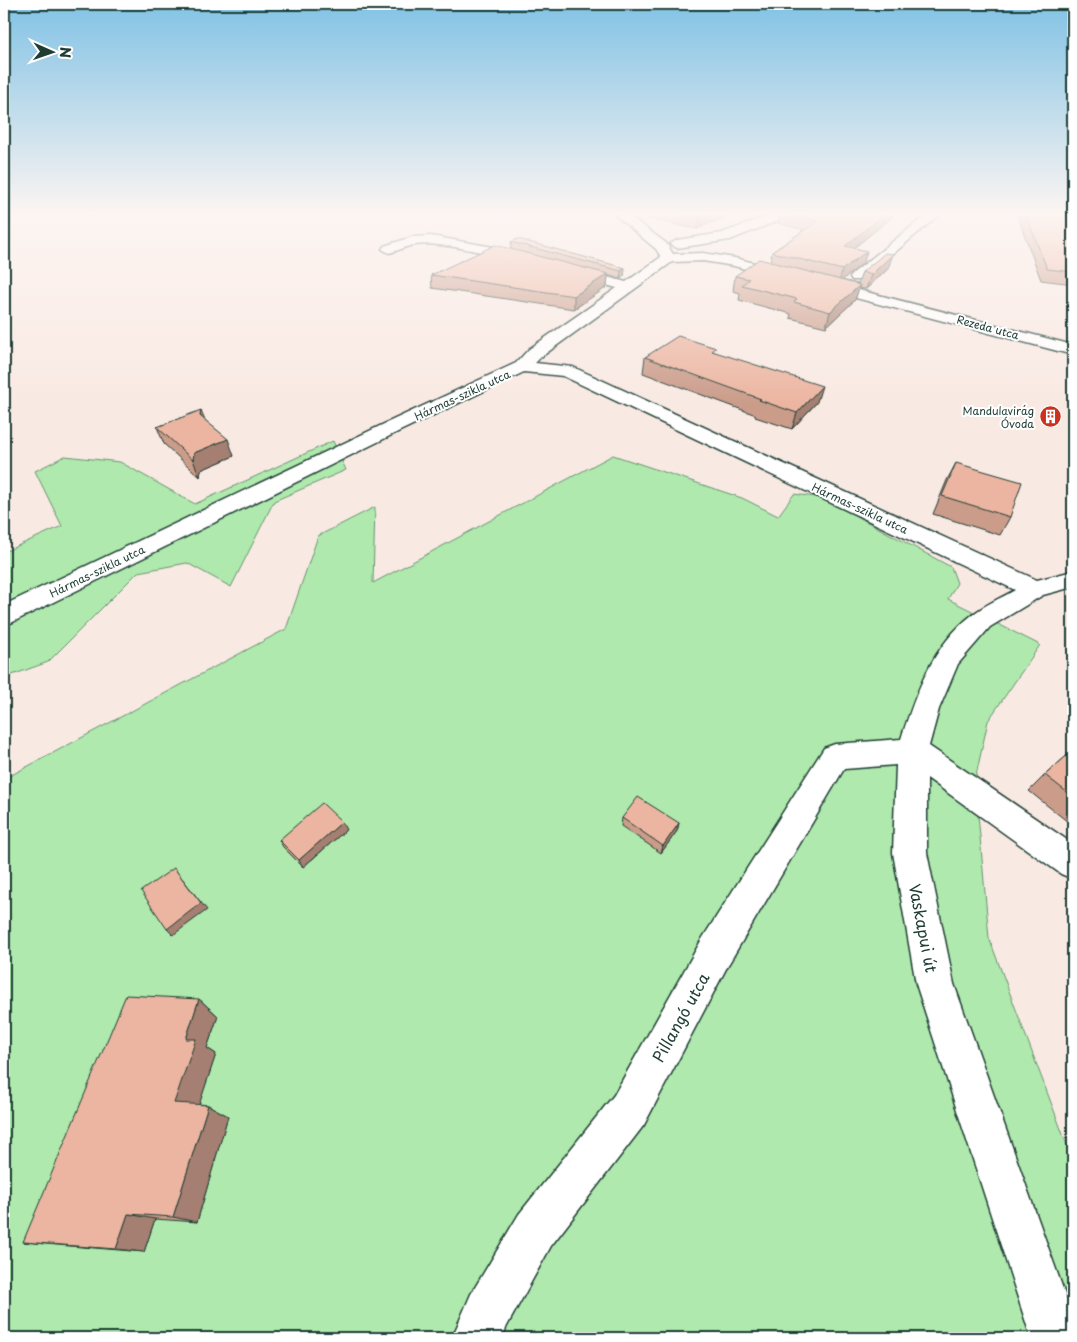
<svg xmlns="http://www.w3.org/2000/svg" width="1077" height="1342" font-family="'Playpen Sans',sans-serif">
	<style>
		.green { fill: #afe9ad; stroke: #679370 }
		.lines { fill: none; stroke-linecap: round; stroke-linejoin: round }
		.street-casing { stroke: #1f3d34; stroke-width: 3 }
		.street { fill: #fff; fill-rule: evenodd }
		.wall { fill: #cb9c8a; stroke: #1f3d34 }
		.shaded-wall { fill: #a57f71; stroke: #1f3d34 }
		.building { fill: #ecb5a1; stroke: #1f3d34 }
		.labels { text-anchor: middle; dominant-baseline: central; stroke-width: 4; stroke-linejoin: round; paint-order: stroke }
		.far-street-label { font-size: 11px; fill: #1f3d34; stroke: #fff }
		.far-poi-label { font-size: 11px; fill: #1f3d34; stroke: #fff; text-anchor: end }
		.near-street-label { font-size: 16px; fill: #1f3d34; stroke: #fff }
	</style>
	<rect width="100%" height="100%" fill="#f9e9e3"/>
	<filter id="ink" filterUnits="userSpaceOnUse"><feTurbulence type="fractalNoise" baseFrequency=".02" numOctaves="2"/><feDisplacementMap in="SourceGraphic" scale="10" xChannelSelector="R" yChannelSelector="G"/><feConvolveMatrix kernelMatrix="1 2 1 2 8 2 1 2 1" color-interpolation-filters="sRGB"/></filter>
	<g filter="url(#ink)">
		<path class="green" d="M333,441L346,470L274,501L231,587L187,563L138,572L48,662L4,678V552L62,526L35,471L65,456L120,462L195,504Z
			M613,455L742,498L778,516L794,494L823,498L951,567L957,583L948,599L1040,645L988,721L975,780L989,938L1073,1161V1338H4V779L286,629L318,536L375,507L373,583Z"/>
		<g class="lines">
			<defs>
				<path id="street" d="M615,215H628L666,243L673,254L703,253L735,258L1073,345V355L734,266L703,261L672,262L541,357L535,363L573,367L1037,580L1073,571V587L1043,595L990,627L958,664L939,709L929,746L1073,844V879L1061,874L927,778V853L954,984L1073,1317V1338H1031L916,984L893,853L896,765L844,769L728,965L644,1125L551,1246L507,1326L502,1338H452L471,1294L519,1214L614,1095L702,939L824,748L835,744L901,739C916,693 932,646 972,615C984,605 1001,598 1015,590L563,376L524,372L400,431L13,622L4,625V605L386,423L516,363L529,349L617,288L568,275L566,272L568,269L573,268L626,282L661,257L656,249Z
					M771,215H787L785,218L730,240L677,248L670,244L677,240L722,233Z
					M926,215H939L862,280H852L850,277L852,274Z
					M431,236L499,248L526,255L528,258L521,262C494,255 441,241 415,245C406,246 398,251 389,253L382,249L384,246L412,237Z"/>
			</defs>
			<use href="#street" class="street-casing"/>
			<use href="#street" class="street"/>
		</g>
		<path class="wall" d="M84,215H99V217Z
			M643,215H729L697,229L648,219L649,216Z
			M746,215H767L758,218Z
			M780,215H893L892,217L854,248L867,251L863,263L842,280L858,284L862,272L888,269L866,289L859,288L855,300L826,327L790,318L791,314L739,300L740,293L733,291L735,276L770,262L772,252L804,230L778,223Z
			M1017,215H1073V284L1041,280Z
			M511,242L625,268L624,276L620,279L608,275L607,287L574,309L432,288L431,275L511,249Z
			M715,352L817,402L792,429L755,417L756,415L643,373L645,357Z
			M205,420L234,456L201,470L200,477L164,444L157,427Z
			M956,463L1010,517L1000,535L933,514L947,480Z
			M1073,750V826L1029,791L1045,775Z
			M622,818L679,823L677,831L661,853L621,826Z
			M346,830L303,867L283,847L279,840Z
			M199,999L218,1016L207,1048L216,1054L199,1104L208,1105L228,1116L197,1222L155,1219L144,1252L57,1245L23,1242Z"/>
		<path class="shaded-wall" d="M705,215H729L697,229L699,217Z
			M758,215H767L758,218Z
			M884,215H893L892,217L841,258L845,246Z
			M867,251L863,263L839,283L842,270Z
			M893,254L888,269L866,289L871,275Z
			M625,268L624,276L620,279L621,271Z
			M608,274L607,287L574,309V296Z
			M860,285L855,300L826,327L830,312Z
			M822,386L817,402L792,429L797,413Z
			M201,410L208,427L200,416Z
			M228,439L234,456L201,470L200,477L193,460L194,453Z
			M342,822L346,830L303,867L299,860Z
			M679,823L677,831L661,853L663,846Z
			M174,868L207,910L173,935L167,929Z
			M199,999L218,1016L207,1048L216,1054L196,1114L174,1103L186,1039Z
			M208,1105L228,1116L197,1222L173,1217Z
			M128,1214L155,1219L144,1252L116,1249Z"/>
		<path class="building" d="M686,215H705L699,217Z
			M794,215H884L845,246L867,251L842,270L772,252L818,221Z
			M1026,215H1073V234H1070L1073,242V272L1047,269Z
			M518,239L625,268L621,271L511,242Z
			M495,245L608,274L574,296L431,275Z
			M885,253L893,254L871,275L862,272Z
			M759,259L860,285L830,312L794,302L797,299L742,285L749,279L735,276Z
			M678,336L716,348L712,351L822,386L797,413L759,400L761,399L645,357Z
			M201,410L200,416L228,439L194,453L193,460L157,427Z
			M956,463L1022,482L1010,517L942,496Z
			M1073,750V797L1045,775Z
			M638,797L679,823L663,846L622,818Z
			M322,803L342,822L299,860L279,840Z
			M174,868L201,903L167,929L141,891Z
			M126,995L199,999L186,1039H196L174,1103L208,1105L173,1217L128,1214L116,1249L23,1242Z"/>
	</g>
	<linearGradient id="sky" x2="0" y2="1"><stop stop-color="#81c2e5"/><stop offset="0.53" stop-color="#fcf5f2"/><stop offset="1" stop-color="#fcf5f2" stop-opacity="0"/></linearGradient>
	<rect width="1077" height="403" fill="url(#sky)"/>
	<defs>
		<symbol id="building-disc" viewBox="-11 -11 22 22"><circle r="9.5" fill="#c8321e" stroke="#fff"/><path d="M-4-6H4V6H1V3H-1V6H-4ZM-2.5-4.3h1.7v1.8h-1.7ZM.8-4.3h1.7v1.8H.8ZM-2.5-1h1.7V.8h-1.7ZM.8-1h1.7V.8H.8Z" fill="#fff"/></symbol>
	</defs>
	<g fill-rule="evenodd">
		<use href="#building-disc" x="1038" y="404" width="25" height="25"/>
	</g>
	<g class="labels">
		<g class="far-street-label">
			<text transform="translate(988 327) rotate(15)">Rezeda utca</text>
			<text transform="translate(462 395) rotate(-25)">Hármas-szikla utca</text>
			<text transform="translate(860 508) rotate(25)">Hármas-szikla utca</text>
			<text transform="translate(97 571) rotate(-26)">Hármas-szikla utca</text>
		</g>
		<g class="far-poi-label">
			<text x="1034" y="410">Mandulavirág<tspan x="1034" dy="13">Óvoda</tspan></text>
		</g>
		<g class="near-street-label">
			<text transform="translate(924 928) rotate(79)">Vaskapui út</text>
			<text transform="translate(680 1017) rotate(-61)">Pillangó utca</text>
		</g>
	</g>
	<rect width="1077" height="1342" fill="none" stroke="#fff" stroke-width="20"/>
	<rect x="10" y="10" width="1057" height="1322" fill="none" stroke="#1f3d34" stroke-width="2" filter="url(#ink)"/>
	<g transform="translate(52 52) rotate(92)" stroke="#ffffff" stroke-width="4" paint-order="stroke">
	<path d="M0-4L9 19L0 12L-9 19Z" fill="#1f3d34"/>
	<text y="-8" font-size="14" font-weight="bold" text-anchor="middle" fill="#1f3d34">N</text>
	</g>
</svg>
